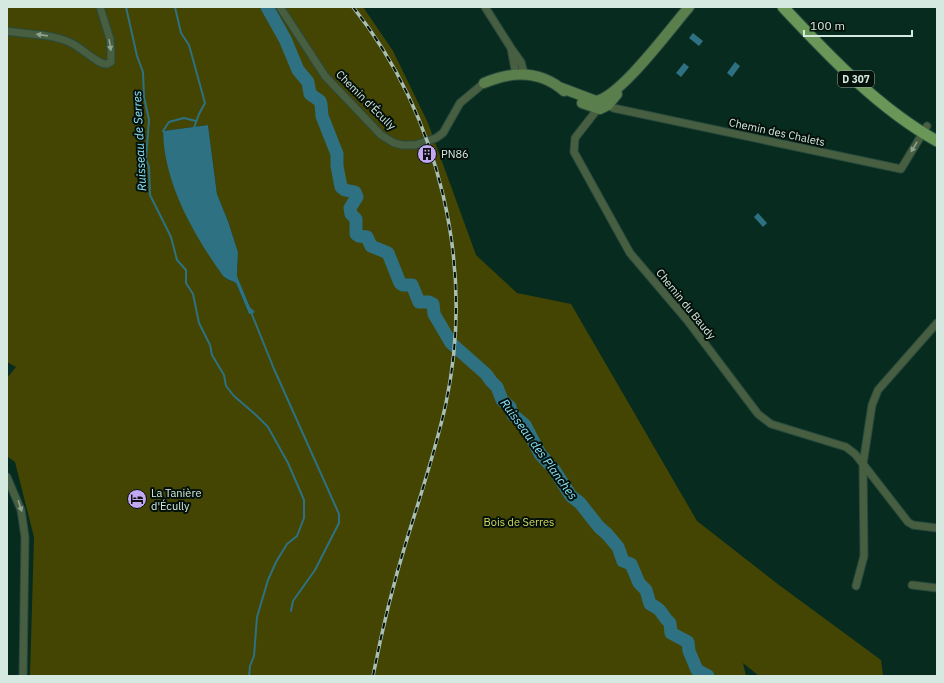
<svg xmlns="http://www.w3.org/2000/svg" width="944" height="683" font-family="'IBM Plex Sans',sans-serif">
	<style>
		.green { fill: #444503; fill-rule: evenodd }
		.water { fill: #2d7183 }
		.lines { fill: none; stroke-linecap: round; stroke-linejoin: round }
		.stream { stroke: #2d7183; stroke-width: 2 }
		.river { stroke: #2d7183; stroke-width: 13 }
		.street-casing { stroke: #284a3e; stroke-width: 9 }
		.secondary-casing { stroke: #284a3e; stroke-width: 12 }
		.primary-casing { stroke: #284a3e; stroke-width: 13 }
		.street { stroke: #485e40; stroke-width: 7 }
		.secondary { stroke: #5b7e4d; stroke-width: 10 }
		.primary { stroke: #699757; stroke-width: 11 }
		.rail-casing { stroke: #a8bfb5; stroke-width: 3.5 }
		.rail { stroke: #04110b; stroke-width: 2; stroke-dasharray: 6; stroke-linecap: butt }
		.oneway { fill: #8fa490 }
		.labels { text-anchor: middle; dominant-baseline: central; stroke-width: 4; stroke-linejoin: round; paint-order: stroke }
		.shield { fill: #04110b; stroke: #97a8a0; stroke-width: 1 }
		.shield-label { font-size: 10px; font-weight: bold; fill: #d6e9e0 }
		.street-label { font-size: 11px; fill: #d6e9e0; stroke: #04110b }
		.poi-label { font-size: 11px; fill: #d6e9e0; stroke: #04110b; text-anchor: start }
		.park-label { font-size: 11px; fill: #d7da58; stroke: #04110b }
		.water-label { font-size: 12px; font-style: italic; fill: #8ee5ff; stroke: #04110b }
	</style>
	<rect width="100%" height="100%" fill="#072c1f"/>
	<path class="green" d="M7,7H363L393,51L428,123L476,255L517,293L571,304L697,521L779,585L881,660L883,676H759L743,663L746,676H30L34,537L15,462L7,456V378L16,367L7,362ZM208,125L217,194L228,221L238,252L237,276L250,307L254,312L252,314H249L236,283C231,280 226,280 223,276C194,233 167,185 163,131Z"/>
	<path class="water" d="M693,33L703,41L699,46L689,38Z
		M735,62L740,66L732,77L727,73Z
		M684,63L689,67L681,77L676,73Z
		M208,125L217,194L228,221L238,252L237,276L250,307L255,312L252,314H249L236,283C231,280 227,280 223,276C194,235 164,184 163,131Z
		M758,213L767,223L763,227L754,217Z"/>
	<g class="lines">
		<path class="stream" d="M126,7L137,56L143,72L144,97L149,120L146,159L149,167L150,195L171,237L177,260L186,270V283L193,294L199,323L210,345L212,355L224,375L226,386L234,396L256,415L268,427L288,463L304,500V518L297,536L287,544L276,562L268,580L257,617L254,656L250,666L249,676
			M175,7L181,33L189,45L205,103L199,114L194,128
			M163,131L169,122L184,118L196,121
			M251,312L274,369L339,514V523L315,570L293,601L291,611"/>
		<path class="river" d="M267,7L285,39L298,70L308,82L310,94L320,101L321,104L322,116L337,154V166L341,187L345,190L355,192L357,197L350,208L351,214L356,219V234L359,236L367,237L371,246L388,253L400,283L403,285H412L419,302H429L433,304L434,314L451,343L486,374L491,381L497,387L502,400L510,407L513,415L525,425L540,454L553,468L571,496L580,503L599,527L607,534L618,547L623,561L631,564L639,583L646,590L650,604C665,611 660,615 670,623L671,633L688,642L689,651L697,670L708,676"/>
		<defs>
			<path id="street" d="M280,7L325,76L381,135L394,143L402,145H415L436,138L443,133L460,103L484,83
				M485,7L511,48
				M7,31C28,35 51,33 71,43C81,47 98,65 107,64L111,62V50L110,39L100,7
				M516,75L511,48L521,62L524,73
				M605,103L613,108L901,169L927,126
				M600,106L575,138L574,152L630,253L687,320L758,414L771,424L846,447L855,454L863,464L864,556L856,586
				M937,323L878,390L872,405L863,464L908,522L913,525L937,528
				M7,477L21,510L25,537L23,676
				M912,585L937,588"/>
			<path id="secondary" d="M484,83C512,71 540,70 564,91
				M559,87L596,101C621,96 670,29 689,7
				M582,103L600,109L608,105L617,94"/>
			<path id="primary" d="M783,7C828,55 879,109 937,141"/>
		</defs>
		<use href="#street" class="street-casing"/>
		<use href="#secondary" class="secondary-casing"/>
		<use href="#primary" class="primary-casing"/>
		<use href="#street" class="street"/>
		<use href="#secondary" class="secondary"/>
		<use href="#primary" class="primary"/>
		<defs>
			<path id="rail" d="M353,7C440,117 475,266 446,403C436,449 421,494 407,539C393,584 382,630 373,676"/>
		</defs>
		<use href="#rail" class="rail-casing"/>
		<use href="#rail" class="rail"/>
	</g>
	<defs><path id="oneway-solid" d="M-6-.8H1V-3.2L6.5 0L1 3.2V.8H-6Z"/></defs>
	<g class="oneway">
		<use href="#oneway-solid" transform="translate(42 35) rotate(-172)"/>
		<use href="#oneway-solid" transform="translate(110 45) rotate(81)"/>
		<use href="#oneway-solid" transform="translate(914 147) rotate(121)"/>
		<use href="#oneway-solid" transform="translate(20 506) rotate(72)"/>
	</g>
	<defs>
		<symbol id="building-disc" viewBox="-11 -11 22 22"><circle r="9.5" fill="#c2a8f2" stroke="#04110b"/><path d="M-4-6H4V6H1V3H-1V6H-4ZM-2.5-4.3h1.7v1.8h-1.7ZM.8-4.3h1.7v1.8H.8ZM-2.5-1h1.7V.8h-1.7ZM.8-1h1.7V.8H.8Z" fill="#111"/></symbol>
		<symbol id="hotel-disc" viewBox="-11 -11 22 22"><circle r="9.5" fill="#c2a8f2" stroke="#04110b"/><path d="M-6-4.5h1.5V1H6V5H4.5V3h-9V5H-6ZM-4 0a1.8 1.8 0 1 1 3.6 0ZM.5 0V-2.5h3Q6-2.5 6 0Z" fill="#111"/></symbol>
	</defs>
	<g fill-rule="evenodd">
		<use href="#building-disc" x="416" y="143" width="22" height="22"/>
		<use href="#hotel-disc" x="126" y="488" width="22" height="22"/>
	</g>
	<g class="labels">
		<rect class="shield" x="838" y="71" width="36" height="16" rx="3"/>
		<g class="shield-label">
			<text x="856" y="79">D 307</text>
		</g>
		<g class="street-label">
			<text transform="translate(366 100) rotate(45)">Chemin d'Écully</text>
			<text transform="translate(777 132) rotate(12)">Chemin des Chalets</text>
			<text transform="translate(686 304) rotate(51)">Chemin du Baudy</text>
		</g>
		<g class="poi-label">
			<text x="441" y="154">PN86</text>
			<text x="151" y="493">La Tanière<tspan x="151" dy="13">d'Écully</tspan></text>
		</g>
		<g class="park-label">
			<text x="519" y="522">Bois de Serres</text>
		</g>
		<g class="water-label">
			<text transform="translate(139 141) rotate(-93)">Ruisseau de Serres</text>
			<text transform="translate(539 449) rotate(54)">Ruisseau des Planches</text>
		</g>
	</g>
	<rect width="944" height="683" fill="none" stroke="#d6e9e0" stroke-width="16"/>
	<path d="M804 30v6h108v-6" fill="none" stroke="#d6e9e0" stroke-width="2"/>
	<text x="810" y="30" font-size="12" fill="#d6e9e0" stroke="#04110b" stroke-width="3" paint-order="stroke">100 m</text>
</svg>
